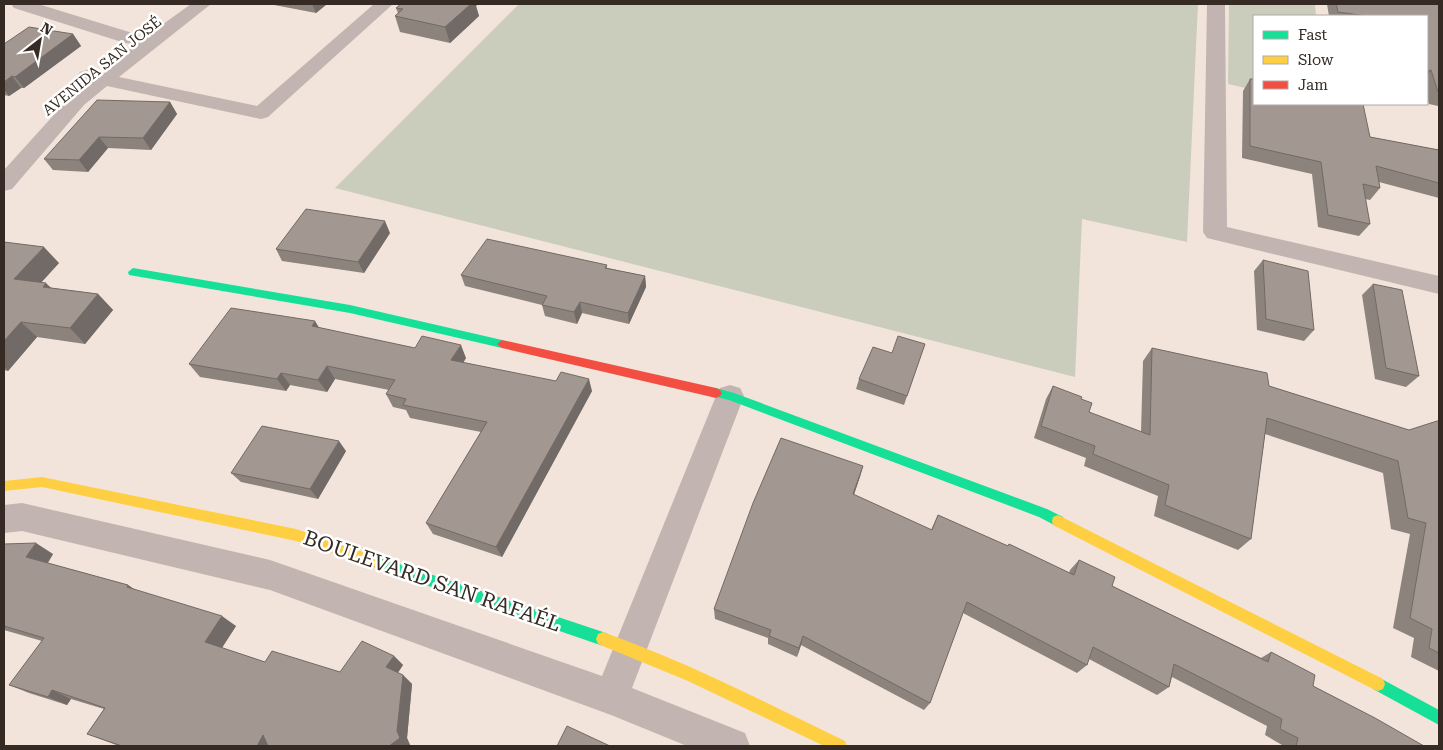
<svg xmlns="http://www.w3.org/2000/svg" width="1443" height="750" font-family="'Roboto Serif',serif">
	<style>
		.green { fill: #cbcdbc }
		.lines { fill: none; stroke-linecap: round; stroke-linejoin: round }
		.street { fill: #c2b4b1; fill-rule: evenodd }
		.fast { fill: #16e098; fill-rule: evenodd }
		.slow { fill: #ffcf43; fill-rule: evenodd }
		.jam { fill: #f24e42; fill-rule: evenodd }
		.wall { fill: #8c837d }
		.shaded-wall { fill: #726a66 }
		.building { fill: #a39891; stroke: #726a66 }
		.labels { text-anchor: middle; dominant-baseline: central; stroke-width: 5; stroke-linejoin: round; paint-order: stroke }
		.far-street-label { font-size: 15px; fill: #352b24; stroke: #fff }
		.near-street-label { font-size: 21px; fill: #352b24; stroke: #fff }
	</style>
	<rect width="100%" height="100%" fill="#f2e4da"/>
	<path class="green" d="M519,4H1198L1187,242L1082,219L1075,377L335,188Z
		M1229,4H1315L1316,16H1254V90L1228,84Z"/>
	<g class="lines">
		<path class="street" d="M11,4H38L139,35L141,40L191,4H211L119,77L257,106L374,4H393L268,117L261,119L107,86L84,105L12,189L4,191V170L70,97L88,82L80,80L77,76L80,72L87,70L100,73L136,44L125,43L14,8Z
			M1207,4H1225L1227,227L1439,276V294L1207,238L1203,232Z
			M730,385L740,388L744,396L632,688L745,733L750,746H687L611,715L270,590L22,531L4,533V505L22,503L270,560L602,676L716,396L720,388Z"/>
		<path class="fast" d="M133,268L350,305L502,340L507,344L502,348L350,313L129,275L128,272Z
			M716,388L734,393L1047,509L1063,517L1064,521L1063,525L1058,527L1039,517L729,400L712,396L710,393L712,390Z
			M376,556L603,632L608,634L610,639L608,644L603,646L376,568L371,566L369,562L371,558Z
			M1378,677L1439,710V725L1373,689L1371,684L1373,679Z"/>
		<path class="slow" d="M42,477L296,529L376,556L381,558L383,562L381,566L376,568L296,541L42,487L4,491V481Z
			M1058,515L1383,679L1385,684L1383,689L1378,691L1373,689L1053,525L1052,521L1053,517Z
			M603,632C687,662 765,702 845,741L847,746H824L688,681L598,644L596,639L598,634Z"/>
		<path class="jam" d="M502,340L716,388L720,390L722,393L720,396L716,398L502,348L497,344Z"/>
	</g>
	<path class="wall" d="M269,4H327L316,13Z
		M478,4L476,6L479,16L450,43L400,32L395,16L398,13L396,8Z
		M1327,4H1439V119L1438,106L1429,104L1427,98V16H1329Z
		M73,34L81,46L24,88H21L9,96L4,95V44Z
		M1250,79L1370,137L1439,150V198L1379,182L1380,188L1370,200L1365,199L1370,224L1359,236L1318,227L1312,174L1242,158L1243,91Z
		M170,102L177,114L151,150L108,148L88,172L53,170L44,159Z
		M390,233L364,273L282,261L276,249Z
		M4,242L59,263L41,282L52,288L98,294L113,310L85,344L37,337L8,371L4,370Z
		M1263,260L1314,330L1304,341L1257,330L1254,271Z
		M607,265V268L645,276L646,287L629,324L582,313L577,324L545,316L542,305L465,286L461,275Z
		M1373,284L1419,376L1406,387L1375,379L1362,295Z
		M319,328L415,348L466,358L463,363L592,391L502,557L433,534L426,523L481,432L410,418L406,410L393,407L386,394L389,390L335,379L327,392L290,385L286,391L200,377L189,364Z
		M925,344L904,405L856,389L859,379L892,353Z
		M1152,348L1269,386L1409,430L1439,421V671L1411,657L1414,638L1393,628L1410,534L1391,529L1383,473L1265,434L1251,539L1238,550L1154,516L1158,496L1084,466L1086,458L1034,438L1046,399L1053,386L1089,412L1141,432L1143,361Z
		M346,451L318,499L241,482L231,473Z
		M863,466L854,495L931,530L938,515L1008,546L1009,544L1069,573L1070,570L1079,560L1112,586L1261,658L1271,652L1313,686L1424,746H1282V745L1265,735L1267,726L1172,677L1169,687L1157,695L1089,659L1087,665L1077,673L963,613L930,703L924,710L801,645L797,657L768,644V638L715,619L714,609Z
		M4,544L53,554L48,563L128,585L135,590L236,626L222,648L265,662L340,672L394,656L403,665L398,673L403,675L412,684L407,738L410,745L409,746H119L87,734L104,709L71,699L67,705L29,693L9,685L42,641L4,630Z"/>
	<path class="shaded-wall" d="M312,4H327L316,13Z
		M465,4H478L476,6L479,16L450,43L445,27Z
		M73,34L81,46L24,88L15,77Z
		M1431,70L1427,75V71Z
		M12,76L21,88L9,96L4,89V82Z
		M170,102L177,114L151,150L143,138Z
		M99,137L108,148L88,172L79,160Z
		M385,221L390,233L364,273L358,262Z
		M44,247L59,263L30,295L14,279Z
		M645,276L646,287L629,324L628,313Z
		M46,283L62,299L43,287Z
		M98,294L113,310L85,344L70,328Z
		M580,302L582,313L577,324L574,312Z
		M315,321L323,334L312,326Z
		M21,322L37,337L8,371L4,367V341Z
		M461,345L466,358L456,373L451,360Z
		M327,366L335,379L327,392L318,380Z
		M281,373L290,385L286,391L277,379Z
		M589,379L592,391L502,557L496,547Z
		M339,441L346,451L318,499L310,489Z
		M863,466L860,477L850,505L853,494Z
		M36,543L53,554L44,568L26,557Z
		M128,585L144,596L127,587Z
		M222,616L236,626L219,652L205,642Z
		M803,636L801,645L797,657L799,648Z
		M394,656L403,665L395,676L386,667Z
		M403,675L412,684L407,738L410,745L409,746H389L397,731Z
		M52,690L71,699L67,705L48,697Z
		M263,735L275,746H257Z"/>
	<path class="building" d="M401,4H471L445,27L395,16L403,9L396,8Z
		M1336,4H1439V92H1438L1431,70L1427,71V16H1367L1338,12Z
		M29,27L73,34L15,77L12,76L4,82V44Z
		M1250,79H1254V104H1363L1370,137L1439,150V183L1376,166L1380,188L1363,184L1370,224L1328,215L1321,162L1250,146Z
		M97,100L170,102L143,138L99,137L79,160L44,159Z
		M306,209L385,221L358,262L276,249Z
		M487,239L607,265L605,268L645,276L628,313L580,302L574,312L542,305L547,296L461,275Z
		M4,242L44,247L14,279L46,283L43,287L98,294L70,328L21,322L4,341Z
		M1263,260L1308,271L1314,330L1266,319Z
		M1373,284L1402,290L1419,376L1386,368Z
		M231,308L315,321L312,326L415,348L422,336L461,345L451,360L556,381L561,372L589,379L496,547L426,523L487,422L403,405L406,399L386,394L395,380L327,366L318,380L281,373L277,379L189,364Z
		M898,336L925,344L907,396L859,379L873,347L892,353Z
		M1152,348L1267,373L1269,386L1409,430L1437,421H1439V653L1429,648L1432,629L1410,618L1426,523L1408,518L1398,461L1267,418L1251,539L1165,505L1169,485L1093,454L1095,446L1041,426L1053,386L1082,397L1081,399L1092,403L1089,412L1150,435Z
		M262,426L339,441L310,489L231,473Z
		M781,438L863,466L853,494L932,530L938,515L1008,546L1009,544L1074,575L1079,560L1115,577L1112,586L1268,662L1271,652L1315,675L1313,686L1375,718L1424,746H1296L1298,738L1280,729L1282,719L1174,664L1169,687L1093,647L1087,665L967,602L930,703L803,636L799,648L769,636L771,630L714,609L753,503Z
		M36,543L26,557L128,585L127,587L222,616L205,642L265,662L272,651L340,672L362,641L394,656L386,667L403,675L397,731L400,738L389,746H268L263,735L257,746H122L87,734L105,708L52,690L48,697L9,685L44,638L4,626V544Z
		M567,726L610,746H557Z"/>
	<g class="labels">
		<g class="far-street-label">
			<text transform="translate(102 66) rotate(-39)">AVENIDA SAN JOSÉ</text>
		</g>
		<g class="near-street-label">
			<text transform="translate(432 581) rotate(19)">BOULEVARD SAN RAFAÉL</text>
		</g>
	</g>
	<rect width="1443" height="750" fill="none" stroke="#352b24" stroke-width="10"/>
	<rect x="1253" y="15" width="175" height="90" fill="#ffffff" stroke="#aeaaa7"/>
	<rect x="1263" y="31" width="25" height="8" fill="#16e098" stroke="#aeaaa7"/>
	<text x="1298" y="40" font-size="15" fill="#352b24">Fast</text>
	<rect x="1263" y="56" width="25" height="8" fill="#ffcf43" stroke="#aeaaa7"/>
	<text x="1298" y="65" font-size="15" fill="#352b24">Slow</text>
	<rect x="1263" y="81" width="25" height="8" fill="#f24e42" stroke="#aeaaa7"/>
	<text x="1298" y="90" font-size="15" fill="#352b24">Jam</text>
	<g transform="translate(40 40) rotate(31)" stroke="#ffffff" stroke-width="4" paint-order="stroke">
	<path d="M0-4L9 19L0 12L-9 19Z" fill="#352b24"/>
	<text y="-8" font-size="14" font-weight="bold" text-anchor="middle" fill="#352b24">N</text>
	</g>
</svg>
